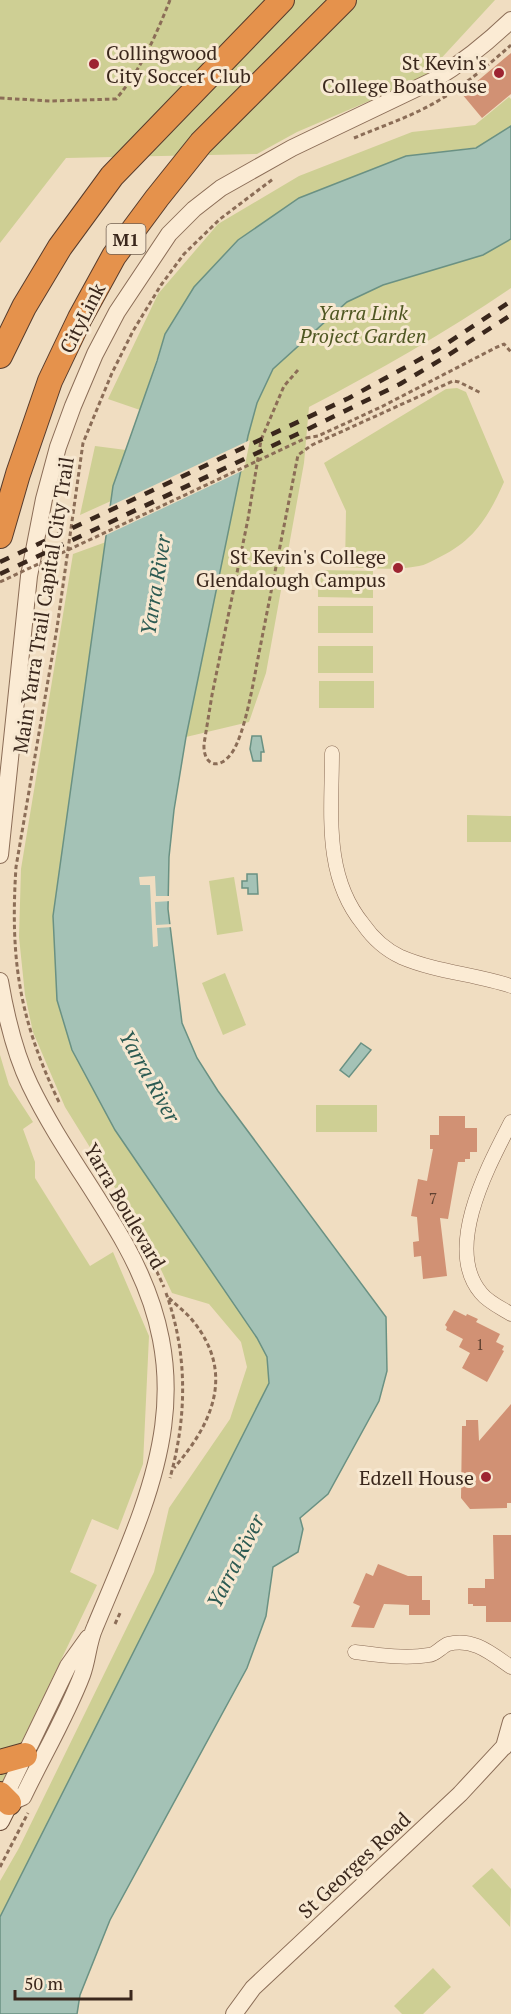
<svg xmlns="http://www.w3.org/2000/svg" width="511" height="2014" font-family="'PT Serif',serif">
	<style>
		.green { fill: #cecf94 }
		.water { fill: #a4c2b6; stroke: #6a9183; stroke-width: 1.5 }
		.pier { fill: #f0ddc1 }
		.building { fill: #d19174 }
		.lines { fill: none; stroke-linecap: round; stroke-linejoin: round }
		.minor-casing { stroke: #8b6d57; stroke-width: 15 }
		.tertiary-casing { stroke: #8b6d57; stroke-width: 18 }
		.secondary-casing { stroke: #6d4e3a; stroke-width: 20 }
		.motorway-casing { stroke: #583c2c; stroke-width: 26 }
		.path { stroke: #8b6d57; stroke-width: 3; stroke-dasharray: 4.5 3; stroke-linecap: butt }
		.minor { stroke: #fbebd4; stroke-width: 14 }
		.tertiary { stroke: #fbebd4; stroke-width: 16 }
		.secondary { stroke: #fbebd4; stroke-width: 18 }
		.motorway { stroke: #e5924c; stroke-width: 24 }
		.rail { stroke: #3a271c; stroke-width: 4.5; stroke-dasharray: 10 10; stroke-linecap: butt }
		.path-bridge { stroke: #8b6d57; stroke-width: 3; stroke-dasharray: 4.5 3; stroke-linecap: butt }
		.poi-dot { fill: #9d2431; stroke: #f7e8d1; stroke-width: 2 }
		.labels { text-anchor: middle; dominant-baseline: central; stroke-width: 6; stroke-linejoin: round; paint-order: stroke }
		.number-label { font-size: 16px; fill: #604232 }
		.shield { fill: #f7e8d1; stroke: #736152; stroke-width: 1.5 }
		.shield-label { font-size: 18px; font-weight: bold; fill: #3a271c }
		.poi-label { font-size: 20px; fill: #3a271c; stroke: #f7e8d1; text-anchor: end }
		.park-label { font-size: 20px; font-style: italic; fill: #4f5722; stroke: #f7e8d1 }
		.street-label { font-size: 20px; fill: #3a271c; stroke: #f7e8d1 }
		.water-label { font-size: 21px; font-style: italic; fill: #2b5a52; stroke: #f7e8d1 }
	</style>
	<rect width="100%" height="100%" fill="#f0ddc1"/>
	<path class="green" d="M0,0H495L423,78L297,132L257,154L66,158L0,243Z
		M509,97L511,99V126L479,147L406,156L299,198L238,240L194,287L165,334L140,410L108,399L158,294L218,224L299,176L412,132L475,125Z
		M511,239V288C446,332 378,371 309,407L304,463L266,673L249,722L186,737L248,436L257,403L273,369L347,302L383,285L483,255Z
		M457,388L466,392L504,482C488,518 473,542 436,559C430,562 425,565 419,566C394,571 370,568 345,567L346,511L324,463L446,389Z
		M95,446L126,450L113,486L111,501L80,515Z
		M106,542L53,916L267,1357L269,1383L0,1917V1881L19,1848L154,1572L169,1508L230,1419L247,1367L241,1342L209,1304L172,1293L146,1238L65,1107L33,1032L25,995L19,937L21,869L73,554Z
		M318,570L373,571V598L318,597Z
		M318,606H373V633H318Z
		M318,646H373V673H318Z
		M319,681H374V708H319Z
		M467,815L511,816V842H467Z
		M234,877L243,931L217,935L209,881Z
		M225,973L246,1025L223,1035L202,983Z
		M0,1055L9,1085L33,1122L23,1129L35,1162V1178L90,1266L113,1252L149,1336L143,1464L118,1530L92,1519L70,1572L97,1585L0,1787Z
		M316,1105H377V1132H316Z
		M492,1868L511,1889L510,1927L472,1886Z
		M433,1968L451,1987L423,2014H402L394,2006Z"/>
	<path class="water" d="M511,126V239L483,255L383,285L347,302L273,369L257,403L248,436L186,737L174,810L169,857L168,909L182,1023L197,1058L218,1091L386,1317L387,1371L379,1401L328,1494L300,1518L303,1529L298,1552L273,1567L266,1616L247,1668L110,1920L80,1995L77,2014H0V1917L269,1383L267,1357L257,1338L115,1130L72,1050L57,1000L53,916L113,486L157,361L165,334L194,287L238,240L299,198L406,156L476,148Z
		M252,736H261L264,752H261V761H253L250,749Z
		M247,874H257L258,894H248V888H242V881H247Z
		M361,1043L371,1050L349,1077L340,1070Z"/>
	<path class="pier" d="M250,440L244,470L104,536L108,507Z
		M155,876L156,896H172L171,901L155,902L156,925L173,924V927L157,928L158,946L153,947L150,885H140L139,877Z"/>
	<path class="building" d="M511,53V94L482,118L462,94Z
		M439,1116H465V1128H477V1152H470V1159H465V1162H458L448,1219L440,1218L447,1276L423,1279L421,1256L414,1257L413,1242L419,1241L417,1217L411,1216L418,1179L427,1181L433,1149H430V1135H439Z
		M454,1310L466,1316L467,1314L478,1319L476,1322L500,1334L496,1342L504,1346L502,1350L504,1351L487,1382L462,1368L470,1353L459,1347L463,1339L446,1330L447,1327L445,1325Z
		M511,1404V1503H507V1508L470,1509L461,1498L462,1426H466V1420H478L479,1441Z
		M493,1535H511V1622H486V1606H473V1604H468V1588H485V1579H494Z
		M378,1564L408,1576H422V1600H430V1615H409V1605L384,1604L374,1628L351,1627L360,1606L353,1603L366,1573L373,1576Z"/>
	<g class="lines">
		<defs>
			<path id="minor" d="M332,753C332,812 323,875 363,924C372,937 386,950 401,957C436,972 475,974 511,986
				M511,1122C489,1165 443,1248 481,1293C488,1302 501,1308 511,1314
				M355,1652C378,1655 405,1659 429,1655C435,1655 441,1647 448,1644C473,1637 492,1654 511,1667"/>
			<path id="tertiary" d="M0,855L29,576L44,499L58,447L73,406L95,354L117,312L169,234L194,209L221,188L292,148L434,80C462,63 487,43 511,20
				M0,981C6,1016 14,1052 30,1085C57,1141 95,1190 125,1244C205,1388 152,1490 95,1627C88,1642 88,1659 82,1675C66,1717 42,1757 23,1797L9,1803
				M504,1747L511,1722
				M9,1803L10,1786L68,1666L88,1638
				M234,2014L253,1988L460,1794L511,1739"/>
			<path id="secondary" d="M0,1821L9,1803"/>
			<path id="motorway" d="M0,356L24,307L60,247L112,176L282,0
				M0,536L18,474L50,381L80,318L114,256L157,198L201,143L344,0
				M0,1762L25,1755
				M0,1794L9,1803"/>
		</defs>
		<use href="#minor" class="minor-casing"/>
		<use href="#tertiary" class="tertiary-casing"/>
		<use href="#secondary" class="secondary-casing"/>
		<use href="#motorway" class="motorway-casing"/>
		<path class="path" d="M0,98L51,101L116,99C141,70 156,35 170,0
			M354,138C375,129 398,121 419,111C453,95 484,69 511,45
			M298,370L284,386L261,440L248,519L212,695L204,744C203,765 218,771 231,754C245,736 254,678 259,653C272,587 285,521 298,455L312,445L453,381L459,382L481,393
			M306,438L318,436L381,407L495,348L504,344L511,352
			M59,1102C19,1019 10,959 16,867L57,628L83,443L112,373L133,331L161,285L184,254L220,219L273,179
			M144,1244L164,1287
			M166,1293C188,1354 187,1417 170,1478
			M169,1298C177,1306 186,1312 193,1321C235,1373 213,1423 174,1468
			M115,1624L121,1611
			M0,1867L28,1813"/>
		<use href="#minor" class="minor"/>
		<use href="#tertiary" class="tertiary"/>
		<use href="#secondary" class="secondary"/>
		<use href="#motorway" class="motorway"/>
		<path class="rail" d="M0,562L349,398L437,350L511,301
			M0,574L304,431L400,384L442,359L511,315"/>
		<path class="path-bridge" d="M0,582L306,438"/>
	</g>
	<g class="poi-dot">
		<circle cx="94" cy="64" r="6"/>
		<circle cx="499" cy="73" r="6"/>
		<circle cx="398" cy="568" r="6"/>
		<circle cx="486" cy="1477" r="6"/>
	</g>
	<g class="labels">
		<g class="number-label">
			<text x="433" y="1198">7</text>
			<text x="480" y="1344">1</text>
		</g>
		<rect class="shield" x="106.5" y="224" width="39" height="30" rx="4.5"/>
		<g class="shield-label">
			<text x="126" y="239">M1</text>
		</g>
		<g class="poi-label">
			<text x="106" y="52" text-anchor="start">Collingwood<tspan x="106" dy="23">City Soccer Club</tspan></text>
			<text x="487" y="62">St Kevin's<tspan x="487" dy="23">College Boathouse</tspan></text>
			<text x="386" y="556">St Kevin's College<tspan x="386" dy="23">Glendalough Campus</tspan></text>
			<text x="474" y="1477">Edzell House</text>
		</g>
		<g class="park-label">
			<text x="363" y="312">Yarra Link<tspan x="363" dy="23">Project Garden</tspan></text>
		</g>
		<g class="street-label">
			<text transform="translate(82 318) rotate(-63)">CityLink</text>
			<text transform="translate(43 605) rotate(-81)">Main Yarra Trail Capital City Trail</text>
			<text transform="translate(125 1206) rotate(60)">Yarra Boulevard</text>
			<text transform="translate(354 1865) rotate(-43)">St Georges Road</text>
		</g>
		<g class="water-label">
			<text transform="translate(155 585) rotate(-81)">Yarra River</text>
			<text transform="translate(150 1076) rotate(61)">Yarra River</text>
			<text transform="translate(235 1561) rotate(-63)">Yarra River</text>
		</g>
	</g>
	<path d="M15 1990v9h116v-9" fill="none" stroke="#3a271c" stroke-width="3"/>
	<text x="24" y="1990" font-size="18" fill="#3a271c" stroke="#f7e8d1" stroke-width="4.5" paint-order="stroke">50 m</text>
</svg>
